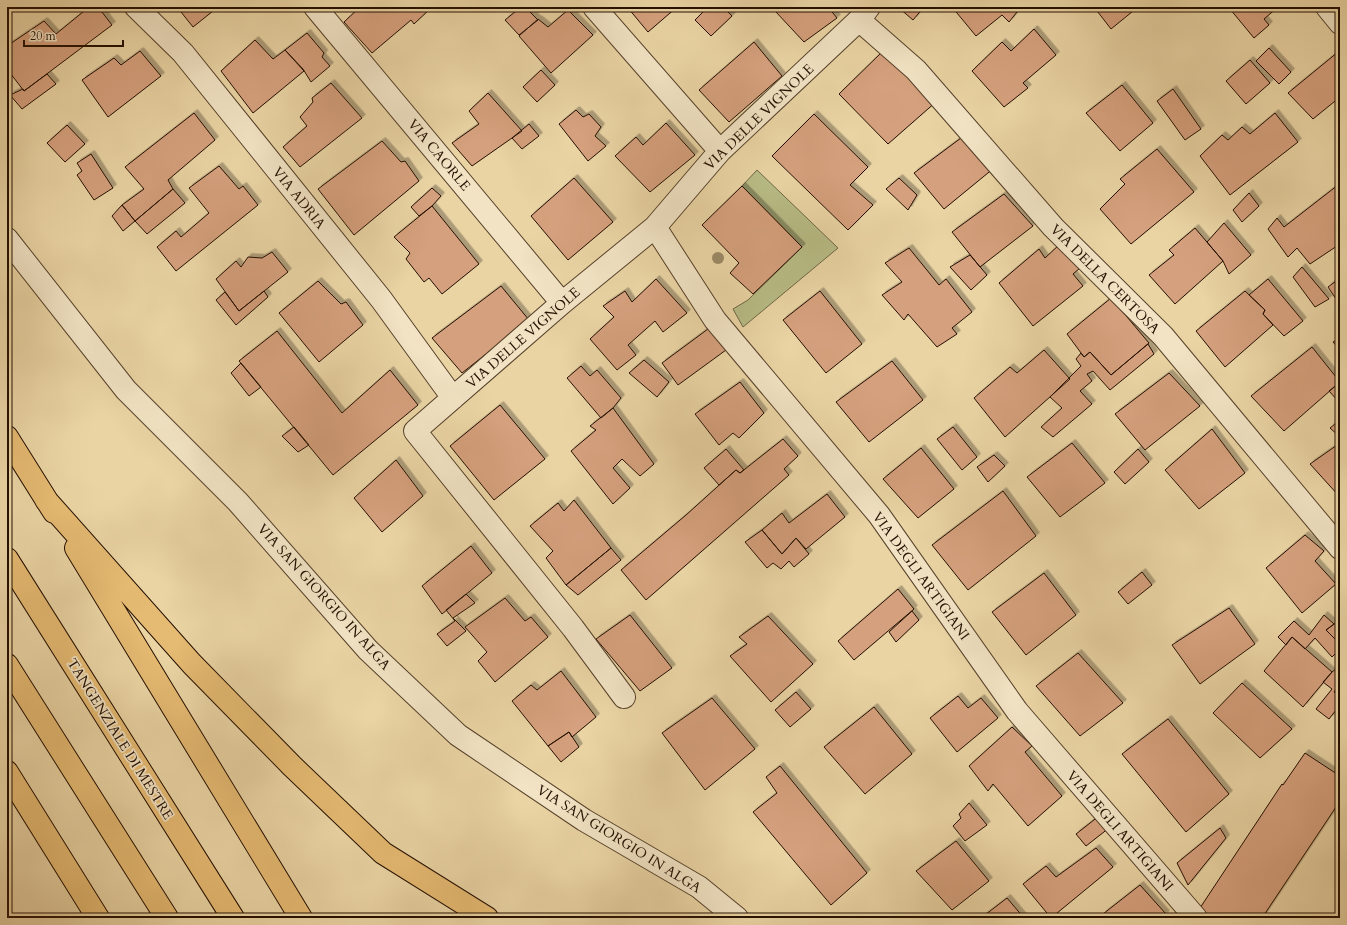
<svg xmlns="http://www.w3.org/2000/svg" width="1347" height="925" font-family="Cardo,serif">
	<style>
		.green { fill: #b8bc85; stroke: #6e6643 }
		.building { fill: #d5a07d; stroke: #251001; filter: url(#shadow) }
		.lines { fill: none; stroke-linecap: round; stroke-linejoin: round }
		.street-casing { stroke: #56412a; stroke-width: 24 }
		.highway-casing { stroke: #251001; stroke-width: 24 }
		.street { stroke: #f1e3c4; stroke-width: 22 }
		.highway { stroke: #e5ba72; stroke-width: 22 }
		.tree { fill: #9a8964 }
		.labels { text-anchor: middle; dominant-baseline: central; stroke-width: 3.5; stroke-linejoin: round; paint-order: stroke }
		.street-label { font-size: 14px; fill: #251001; stroke: #f1e3c4 }
	</style>
	<defs>
		<filter id="shadow"><feDropShadow dx="3.5" dy="-3.5" stdDeviation="0" flood-color="#0004"/></filter>
	</defs>
	<rect width="100%" height="100%" fill="#ead4a4"/>
	<filter id="stains"><feTurbulence type="fractalNoise" baseFrequency=".005" numOctaves="4"/><feColorMatrix values="0 0 0 0 .2 0 0 0 0 .09 0 0 0 0 .02 0 0 0 .5 -.17"/></filter>
	<radialGradient id="worn" r=".72"><stop offset=".6" stop-color="#630" stop-opacity="0"/><stop offset="1" stop-color="#630" stop-opacity=".3"/></radialGradient>
	<path class="green" d="M757,170L838,248L743,327L733,309L748,300L802,247L742,186Z"/>
	<path class="building" d="M89,7H98L112,25L24,91L7,69V46L44,21L56,34Z
		M177,7H218L193,27Z
		M360,7H432L414,24L411,20L372,53L344,22Z
		M521,7H525L538,20L519,35L505,20Z
		M629,7H677L648,32L628,8Z
		M708,7H723L732,16L711,36L695,20Z
		M783,7H828L837,18L804,42L776,12Z
		M900,7H924L913,20L899,8Z
		M952,7H1021L1009,22L1002,15L976,36Z
		M1094,7H1138L1111,29Z
		M1233,7H1278L1264,19L1269,25L1254,38L1230,9Z
		M568,10L593,35L551,73L519,36L538,19L548,27Z
		M1034,29L1056,55L1023,83L1028,88L1004,107L972,71L1002,42L1011,51Z
		M307,33L324,53L322,57L330,66L311,82L303,69L285,50Z
		M255,40L273,59L285,50L304,71L253,113L221,71Z
		M754,42L782,76L729,122L699,90Z
		M1269,48L1291,72L1279,84L1256,61Z
		M884,50L937,101L888,144L839,94Z
		M140,51L161,76L108,117L82,80L114,58L121,65Z
		M1338,52L1340,55V97L1313,119L1288,93Z
		M1250,60L1270,83L1246,104L1226,81Z
		M541,70L555,85L537,102L523,87Z
		M47,74L56,84L22,109L10,95L23,89L24,91Z
		M331,83L362,118L300,167L283,147L307,126L300,117L313,102L312,98Z
		M1122,85L1153,123L1120,151L1086,113Z
		M1173,89L1201,129L1185,140L1157,101Z
		M488,93L522,131L472,166L452,143L479,124L469,111Z
		M576,110L583,117L589,114L601,127L595,136L606,146L588,161L559,124Z
		M194,113L215,140L168,180L173,189L135,221L122,205L144,189L125,167Z
		M1275,113L1298,142L1230,195L1200,156L1222,135L1228,140L1242,127L1250,134Z
		M814,114L868,167L850,185L873,205L848,230L772,156Z
		M666,123L695,155L650,192L615,156L636,137L643,145Z
		M529,124L539,136L522,149L512,138Z
		M67,125L85,144L65,162L47,143Z
		M965,135L994,168L944,209L914,173Z
		M382,141L401,162L405,161L419,181L354,235L318,189Z
		M1157,149L1194,192L1131,244L1100,209L1125,184L1120,179Z
		M91,154L113,188L94,200L77,175L82,171L77,163Z
		M219,166L239,189L243,186L258,205L176,271L157,247L176,231L181,237L209,213L189,188Z
		M574,178L613,222L568,260L531,216Z
		M899,178L917,195L908,210L886,189Z
		M1338,185L1340,188V244L1310,264L1297,248L1288,257L1268,229L1277,218L1284,227Z
		M742,186L802,247L753,294L730,273L739,263L702,225Z
		M432,188L441,196L432,206L419,216L411,207Z
		M173,189L185,203L147,234L135,221Z
		M1249,193L1259,206L1242,222L1233,210Z
		M1004,194L1033,226L980,267L952,232Z
		M122,205L135,221L123,231L112,216Z
		M432,206L479,264L442,294L429,278L424,282L406,259L410,253L394,237Z
		M1224,223L1251,255L1229,274L1223,261L1207,242Z
		M1195,228L1223,261L1175,304L1149,275L1174,255L1169,250Z
		M1060,244L1080,268L1073,274L1083,286L1033,326L999,283L1039,249L1045,258Z
		M909,248L939,285L946,279L972,312L952,328L957,334L937,347L908,314L904,320L882,295L902,282L885,263Z
		M272,252L288,272L239,311L216,279L236,261L241,267L248,257L262,258Z
		M970,255L987,275L971,290L950,267Z
		M1302,267L1329,299L1315,307L1293,277Z
		M1340,278V305L1328,287Z
		M656,279L687,313L663,332L655,321L628,345L636,355L617,370L590,339L614,317L603,306L625,291L632,302Z
		M1268,279L1303,321L1284,336L1263,314L1265,310L1249,295Z
		M318,281L341,304L346,302L363,325L319,362L279,313Z
		M501,286L529,320L462,373L432,338Z
		M264,291L268,297L236,325L216,300L225,292L239,311Z
		M820,291L862,344L826,373L783,320Z
		M1245,291L1265,310L1263,314L1273,325L1225,367L1196,331Z
		M1111,298L1149,343L1111,375L1090,352L1084,357L1067,334Z
		M712,326L726,350L678,385L662,363Z
		M277,331L342,413L390,370L418,405L333,475L239,361Z
		M1340,338V350L1333,342Z
		M1148,344L1154,354L1110,390L1093,371L1087,374L1092,381L1080,391L1092,404L1053,437L1041,427L1062,408L1050,397L1081,366L1076,359L1081,353L1084,357L1090,352L1111,375Z
		M1312,347L1340,382L1284,431L1251,396Z
		M1044,350L1070,379L1005,437L974,398L1010,367L1017,373Z
		M644,360L669,382L657,397L629,373Z
		M892,361L923,400L869,442L836,402Z
		M241,363L261,387L249,396L231,373Z
		M581,366L590,376L597,370L621,398L613,408L601,418L567,378Z
		M1169,373L1200,406L1145,450L1115,414Z
		M740,382L764,413L739,438L733,433L719,445L695,414Z
		M1340,382V401L1339,402L1329,391Z
		M500,405L545,459L494,500L450,446Z
		M613,408L654,464L640,476L622,459L613,468L630,488L613,504L571,451L596,430L590,426Z
		M1340,420V437L1330,428Z
		M294,427L309,445L298,452L282,436Z
		M953,427L977,457L962,470L937,439Z
		M1212,429L1245,473L1199,509L1165,470Z
		M783,439L798,456L784,469L789,475L646,600L621,570L686,515L736,470L740,473Z
		M1072,443L1105,483L1060,517L1027,477Z
		M1340,443V496H1339L1310,464Z
		M921,448L954,489L918,518L883,479Z
		M726,449L744,470L740,473L736,470L719,485L704,468Z
		M1138,449L1149,462L1125,484L1114,472Z
		M994,455L1005,466L988,482L977,467Z
		M396,460L423,496L382,532L354,498Z
		M1003,491L1036,536L968,590L932,545Z
		M827,494L845,517L806,549L796,538L782,554L762,530L782,513L789,523Z
		M574,500L611,548L566,585L546,558L553,551L530,526L558,503L564,511Z
		M762,530L782,554L796,538L809,554L794,567L789,561L781,569L773,563L767,568L745,542Z
		M1305,535L1324,551L1315,561L1336,584L1302,613L1266,568Z
		M471,546L492,573L442,614L422,586Z
		M611,548L621,560L578,595L566,585Z
		M1142,572L1152,585L1128,604L1118,592Z
		M1044,573L1076,615L1026,655L992,612Z
		M898,589L914,609L854,660L838,641Z
		M466,594L475,603L453,618L466,631L447,646L437,634L455,621L446,610Z
		M505,598L525,621L531,617L548,637L495,682L478,661L487,652L465,627Z
		M1229,608L1255,644L1200,684L1172,645Z
		M912,611L919,620L896,642L889,632Z
		M630,615L672,668L640,691L596,639Z
		M1324,615L1334,624L1326,630L1340,644V649L1332,657L1315,638L1305,649L1292,637L1286,645L1278,637L1294,621L1309,635Z
		M768,616L813,664L771,702L730,656L747,644L739,637Z
		M1340,620V644L1326,630Z
		M1292,637L1332,672L1303,707L1264,671Z
		M1078,653L1123,703L1080,736L1036,686Z
		M1340,666V684L1334,692L1340,696V705L1329,719L1316,709L1332,689L1323,682L1332,672Z
		M561,671L596,717L572,737L569,732L548,746L512,701L531,685L537,690Z
		M1242,683L1292,729L1260,758L1213,713Z
		M796,692L811,709L790,727L775,710Z
		M958,696L968,708L981,698L998,718L957,752L930,718Z
		M712,698L755,749L705,790L662,733Z
		M874,707L912,754L865,794L824,747Z
		M1168,719L1229,794L1186,832L1122,754Z
		M1012,727L1032,746L1025,752L1062,796L1028,826L993,784L988,791L969,766Z
		M569,732L579,747L561,762L548,746Z
		M1305,753L1340,776V801L1262,918H1203L1196,914L1282,784L1283,785Z
		M780,766L867,873L831,905L753,812L777,793L766,777Z
		M969,803L987,825L965,841L953,826L961,818L959,814Z
		M1099,816L1109,828L1086,846L1076,834Z
		M1220,828L1226,838L1188,885L1177,863Z
		M956,841L989,881L952,910L916,871Z
		M1096,848L1113,867L1051,918L1023,884L1046,866L1056,877Z
		M1140,885L1166,914L1161,918H1106L1103,914Z
		M1007,898L1024,918H981Z"/>
	<g class="lines">
		<defs>
			<path id="street" d="M136,7L183,53L381,299L453,398
				M315,7L562,303
				M594,7L720,151
				M1327,7L1340,23
				M859,20L916,70L1053,227L1163,336L1340,548
				M655,227L715,320L879,515L1017,711L1196,918
				M7,239L126,390L238,502L368,650L458,735L584,820L699,887L737,918
				M624,697L573,628L415,431L562,303L655,227L720,151L859,20L869,7"/>
			<path id="highway" d="M7,437L54,512
				M46,500L192,664L292,766L383,853L487,918
				M76,548L301,918
				M7,559L233,918
				M7,665L167,918
				M7,772L98,918"/>
		</defs>
		<use href="#street" class="street-casing"/>
		<use href="#highway" class="highway-casing"/>
		<use href="#street" class="street"/>
		<use href="#highway" class="highway"/>
	</g>
	<circle class="tree" cx="718" cy="258" r="6"/>
	<g class="labels">
		<g class="street-label">
			<text transform="translate(759 117) rotate(-44)">VIA DELLE VIGNOLE</text>
			<text transform="translate(439 155) rotate(50)">VIA CAORLE</text>
			<text transform="translate(299 198) rotate(51)">VIA ADRIA</text>
			<text transform="translate(1105 279) rotate(45)">VIA DELLA CERTOSA</text>
			<text transform="translate(523 338) rotate(-41)">VIA DELLE VIGNOLE</text>
			<text transform="translate(921 576) rotate(54)">VIA DEGLI ARTIGIANI</text>
			<text transform="translate(324 597) rotate(48)">VIA SAN GIORGIO IN ALGA</text>
			<text transform="translate(120 739) rotate(58)">TANGENZIALE DI MESTRE</text>
			<text transform="translate(1120 831) rotate(49)">VIA DEGLI ARTIGIANI</text>
			<text transform="translate(619 839) rotate(32)">VIA SAN GIORGIO IN ALGA</text>
		</g>
	</g>
	<rect width="1347" height="925" fill="none" stroke="#ead4a4" stroke-width="24"/>
	<rect x="8" y="8" width="1331" height="909" fill="none" stroke="#251001" stroke-width="2"/>
	<rect x="12" y="12" width="1323" height="901" fill="none" stroke="#251001"/>
	<path d="M24 40v6h99v-6" fill="none" stroke="#251001" stroke-width="2"/>
	<text x="30" y="40" font-size="12" fill="#251001" stroke="#f1e3c4" stroke-width="3" paint-order="stroke">20 m</text>
	<rect width="100%" height="100%" filter="url(#stains)"/>
	<rect width="100%" height="100%" fill="url(#worn)"/>
</svg>
